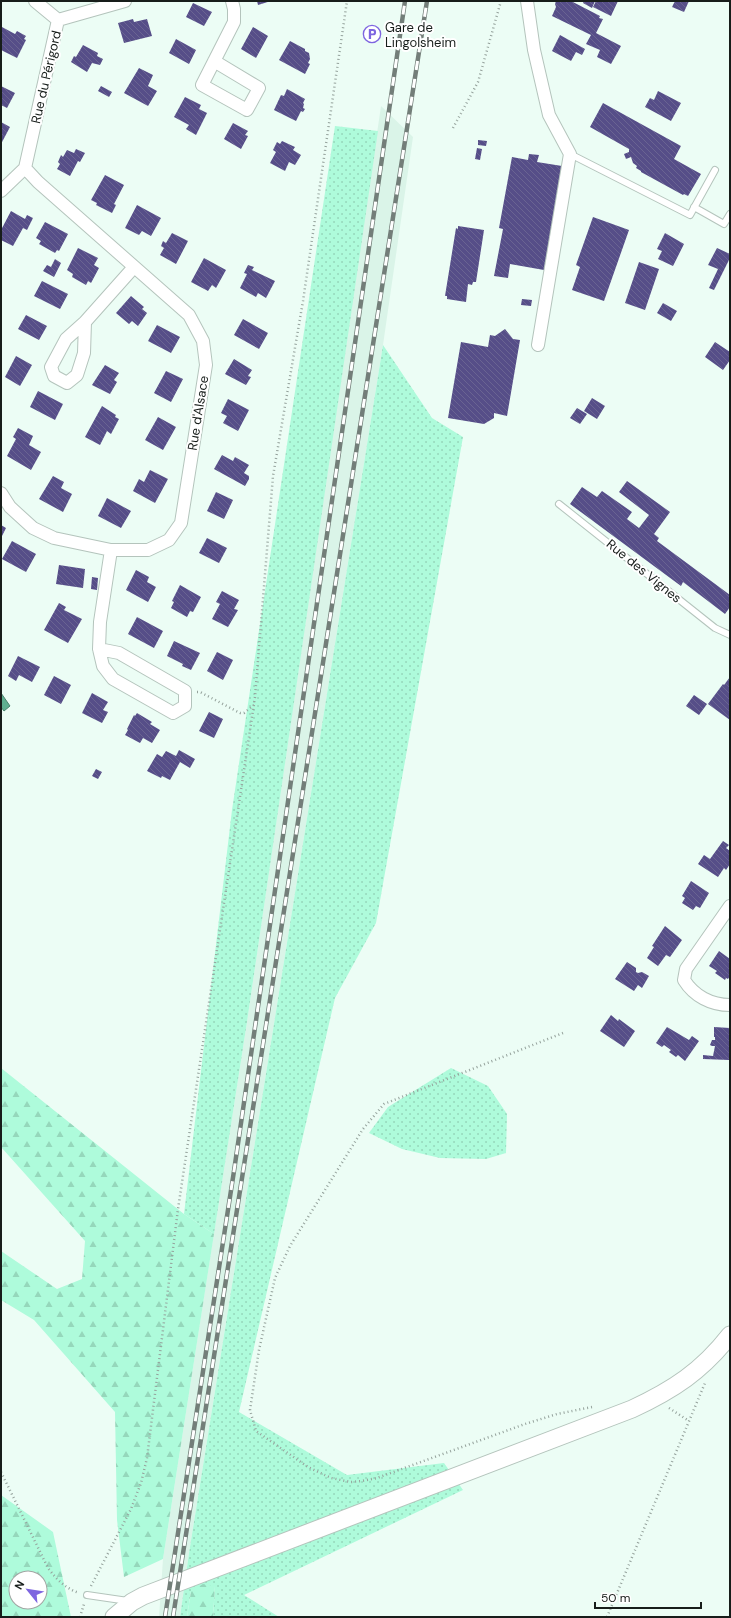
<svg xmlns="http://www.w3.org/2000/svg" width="731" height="1618" font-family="'DM Sans',sans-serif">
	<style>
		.built { fill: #daf4e8 }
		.grass { fill: url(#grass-dots) }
		.forest { fill: url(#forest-firs); fill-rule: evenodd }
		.water { fill: #5faf90; stroke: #49836d }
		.building { fill: url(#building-back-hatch) }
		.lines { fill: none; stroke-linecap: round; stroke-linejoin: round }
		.service-casing { stroke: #b4c4bc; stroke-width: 8 }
		.minor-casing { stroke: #b4c4bc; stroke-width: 14 }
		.secondary-casing { stroke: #b4c4bc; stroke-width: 19 }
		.path { stroke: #95a29c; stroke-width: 2.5; stroke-dasharray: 1 3; stroke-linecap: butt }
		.service { stroke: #fff; stroke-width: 6 }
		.minor { stroke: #fff; stroke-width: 12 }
		.secondary { stroke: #fff; stroke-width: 17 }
		.rail-casing { stroke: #737e79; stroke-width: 4.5 }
		.rail { stroke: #fff; stroke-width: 3; stroke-dasharray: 9; stroke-linecap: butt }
		.labels { text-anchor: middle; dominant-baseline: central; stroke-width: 4; stroke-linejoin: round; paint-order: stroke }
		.poi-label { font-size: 13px; fill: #171d1a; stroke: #fff; text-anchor: start }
		.street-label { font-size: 13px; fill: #171d1a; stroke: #fff }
	</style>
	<defs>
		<pattern id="grass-dots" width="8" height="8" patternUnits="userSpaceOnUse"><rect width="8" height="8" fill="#aefbdb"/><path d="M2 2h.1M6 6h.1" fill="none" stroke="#95d7bb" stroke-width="1.8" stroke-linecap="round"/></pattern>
		<pattern id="forest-firs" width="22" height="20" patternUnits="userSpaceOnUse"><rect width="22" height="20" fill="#aefbdb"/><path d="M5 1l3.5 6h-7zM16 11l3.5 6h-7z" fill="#95d7bb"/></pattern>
		<pattern id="building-back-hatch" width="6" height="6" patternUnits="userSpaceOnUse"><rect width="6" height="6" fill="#564e88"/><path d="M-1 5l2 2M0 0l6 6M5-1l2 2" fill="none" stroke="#6a6492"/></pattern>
	</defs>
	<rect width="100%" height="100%" fill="#ecfdf5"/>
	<path class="built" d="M381,106L413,137L383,345L189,1553L180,1617H159L163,1559L247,1022Z"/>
	<path class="grass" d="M335,126L378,131L247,1022L214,1234L184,1214L232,810Z
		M383,345L432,418L463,437L376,923L335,998L239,1412L347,1475L444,1463L463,1490L244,1595L279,1617H213L215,1586L191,1591L187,1617H180L189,1553Z
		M451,1068L488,1086L507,1114L506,1153L486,1159L440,1158L402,1149L369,1133L388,1107Z"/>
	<path class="forest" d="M1,1068L184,1214L214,1234L163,1559L124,1577L117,1520L115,1412L34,1320L1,1300V1251L57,1289L82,1279L85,1241L1,1147Z
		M1,1495L53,1532L71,1617H1ZM16,1578H40V1602H16Z
		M203,1584L215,1586L213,1617H187L191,1591Z"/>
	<path class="water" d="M1,693L10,706L4,711L1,707Z"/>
	<path class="building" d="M257,1H271L258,5Z
		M556,1H571L600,16L599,18L603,19L596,33L621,46L611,64L597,57L600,50L586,44L591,35L552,16L556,7L555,4Z
		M584,1H595L592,8L583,3Z
		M596,1H618L611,16L593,7Z
		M675,1H689L684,12L672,7Z
		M193,3L212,12L204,26L186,17Z
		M133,19L134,22L147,19L152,36L124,43L118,23Z
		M2,27L15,34L17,31L26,36L24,39L26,40L17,58L1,50Z
		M253,27L268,36L256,58L241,49Z
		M560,35L585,49L582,55L576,52L571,61L552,51Z
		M176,39L196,50L189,64L169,53Z
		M290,41L305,49V51L309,53L310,59L308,63L310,64L305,74L279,60Z
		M83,45L98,53L97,56L103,59L100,65L92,63L87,72L71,62L74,56L76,57Z
		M139,68L153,75L148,86L157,91L148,106L124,93Z
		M1,86L15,93L7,108L1,105Z
		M101,86L112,92L109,97L98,91Z
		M287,89L305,99L303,103L304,104L303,108L305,109L303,112L301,111L296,121L274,110L281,95L284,96Z
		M658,91L681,103L671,121L645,107L650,98L654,100Z
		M185,97L201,105L199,109L207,113L196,135L186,129L189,125L174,117Z
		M603,103L681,146L674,159L701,174L688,196L684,194L683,195L641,172V171L636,168L637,166L633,163L631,157L626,159L624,154L629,152V149L590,127Z
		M1,122L10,127L1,144Z
		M233,123L248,131L245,135L248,136L241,149L224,139Z
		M478,140L487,141L486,146L478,145Z
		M282,141L295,147L293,150L301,155L295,165L289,162L285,171L270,163L276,152L273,150L277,142L280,144Z
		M477,148L482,149L480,160L475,159Z
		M76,149L85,153L80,162L78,161L70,176L57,169L60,164L58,162L61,155L63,157L67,150L74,153Z
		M529,154L539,155L537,162L562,166L544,270L510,264L508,278L494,276L503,229L499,228L512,157L528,160Z
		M105,175L124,185L114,204L116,205L112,213L96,205L97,203L91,200Z
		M137,205L161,218L151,236L142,231L139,235L125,228Z
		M11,211L25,219L27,215L33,218L27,230L23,228L13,246L1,240V230Z
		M593,217L629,230L604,301L572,290L580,267L576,265Z
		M45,222L68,234L59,251L57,250L55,253L39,244L41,241L36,238Z
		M458,226L484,230L476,282H473L472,285L468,284L466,302L447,299V296H445L456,228L458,229Z
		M172,233L188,241L176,264L160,255L164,248L161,246L163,241L166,243Z
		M665,233L684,244L673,266L658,259L662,251L657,249Z
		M78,248L98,258L94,265L99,268L91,283L88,281L86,285L72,277L73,274L67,270Z
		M717,248L730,254V258L714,290L709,288L718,269L708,265Z
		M204,258L226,270L216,288L212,285L208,291L191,282Z
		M55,259L61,263L54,277L43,271L47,265L51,267Z
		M639,262L659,269L645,310L625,303Z
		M248,265L254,267L252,270L275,281L266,298L258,293L256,297L240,288L247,274L244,273Z
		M42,281L68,294L60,309L34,296Z
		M131,296L144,307L142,309L147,313L138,326L132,321L129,324L116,313Z
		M522,299L532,300L531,306L521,305Z
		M663,303L677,311L671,321L657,313Z
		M26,315L47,326L39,340L18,329Z
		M243,319L268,333L259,349L234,335Z
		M157,325L180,337L171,353L148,341Z
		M505,329L513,339L520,340L507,416L494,413V418L484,424L448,418L461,342L488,347L490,335L495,336Z
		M715,342L730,352V360L723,370L705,357Z
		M16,356L32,365L20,386L5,377Z
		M234,359L252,370L248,376L251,377L246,385L225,374Z
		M105,365L119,373L114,380L117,382L110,394L92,385Z
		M166,371L183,379L171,402L154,393Z
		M38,391L63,404L55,420L30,407Z
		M592,398L605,406L597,419L584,411Z
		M228,399L249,410L238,431L223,423L227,416L221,413Z
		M102,406L116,415L115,417L119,419L111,434L107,431L100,445L85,437Z
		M577,408L587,414L580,424L570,418Z
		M158,417L176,427L163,450L145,440Z
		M18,428L33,436L29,445L41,452L31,470L7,456L16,439L13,437Z
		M222,455L233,461L235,457L249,465L244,473L249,476V479L245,486L214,469Z
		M150,470L168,479L155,503L133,491L139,479L144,482Z
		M53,476L64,482L61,488L72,494L63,512L39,499Z
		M627,481L670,512L654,534L659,538L657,541L730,595V607L725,614L683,582L681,586L570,504L582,487L597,497L602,491L632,512L627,519L639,528L649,515L619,492Z
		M216,492L233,500L224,519L207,511Z
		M107,498L131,511L121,528L98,516Z
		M1,525L6,528L1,538Z
		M207,538L227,548L219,563L199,553Z
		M12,541L36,554L26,572L2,559Z
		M59,565L85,569L83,588L56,584Z
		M136,570L149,577L147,582L156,587L148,602L126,590Z
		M92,577L98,578L97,590L91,589Z
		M180,585L201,597L193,612L190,611L187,617L171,608L174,602L172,601Z
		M222,591L239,600L234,609L238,610L228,627L212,619L220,604L216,602Z
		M59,603L66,607L64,610L82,619L68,643L44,630Z
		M137,617L163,631L154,648L128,634Z
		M174,641L200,653L191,670L182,666L183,664L167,656Z
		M217,652L233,660L223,680L207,671Z
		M18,656L40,667L32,682L19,675L16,681L8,676Z
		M54,676L71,685L61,704L44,695Z
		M730,677V720L708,704L723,684L724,685Z
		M92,693L108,702L103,710L108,712L102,723L82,713Z
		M694,695L707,704L699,715L686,706Z
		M209,712L223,719L214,738L199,731Z
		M137,713L152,722L150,724L160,730L152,743L143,738L140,743L125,735L128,730L127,729L134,715L135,716Z
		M179,750L195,759L190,768L180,762L170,780L162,776L161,778L147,771L157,754L162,757L166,751L176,756Z
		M96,769L102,772L98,779L92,776Z
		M723,841L729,845L726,848L730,851V864L726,870L724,868L718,877L698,864L704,855L710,859Z
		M691,881L709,893L700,908L696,906L693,910L682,903L685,898L682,896Z
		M665,926L682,940L670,957L666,955L658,966L647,958L654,947L652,946Z
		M719,951L730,959V976L728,979L726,978L725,980L715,973L717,971L709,966Z
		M627,962L636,968V972L638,973L642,972L649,976L642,988L638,985L634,991L615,979Z
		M611,1015L618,1021L619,1019L635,1031L624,1047L600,1031Z
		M667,1027L689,1040L692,1036L699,1041L685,1061L678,1055L676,1057L669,1052L671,1050L664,1045L662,1047L656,1043Z
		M714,1027L730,1028L729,1060L703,1059V1055L713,1056L715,1046H712L710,1045L712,1040H715V1037H714Z"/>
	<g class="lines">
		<defs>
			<path id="service" d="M570,154L690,215L715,170
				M694,207L724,224L730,214
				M559,504L715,628L730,635
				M87,1595L128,1601"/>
			<path id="minor" d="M35,1L58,20
				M527,1L534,50L549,115L570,154L538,345
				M214,61L259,88L247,110L202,85L234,22V9L232,1
				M1,191L25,168L58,20L125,1
				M85,322L84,353L77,375L67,383L54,376L51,367L66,339L85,322L134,267
				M1,493L10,507L33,528L54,538L111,550H148L169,540L181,523L206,365L203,341L189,315L38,182L25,168
				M99,649L119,653L185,691V706L173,713L113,679L103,666L99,649L100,622L111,550
				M730,906L686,969L684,980C694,996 711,1005 730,1005"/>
			<path id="secondary" d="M114,1617L132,1602L143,1596L632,1409C673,1390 702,1371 730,1335"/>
		</defs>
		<use href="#service" class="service-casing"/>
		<use href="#minor" class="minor-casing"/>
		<use href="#secondary" class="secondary-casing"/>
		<path class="path" d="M453,128L478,82L501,1
			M197,692H200L240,713H244L254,705
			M563,1033L384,1104L363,1129L290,1246L275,1278L259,1350L250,1410L256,1431L308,1467L331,1478L351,1482L362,1481L377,1478L525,1424L557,1414L592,1407
			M669,1408L689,1421
			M1,1472L48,1568C57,1580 65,1588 79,1593
			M91,1586L131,1509L141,1483L147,1458L178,1209L255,697L273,476L303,301L347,1
			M80,1617L84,1604
			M607,1617L705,1383"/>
		<use href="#service" class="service"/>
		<use href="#minor" class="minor"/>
		<use href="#secondary" class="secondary"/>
		<defs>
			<path id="rail" d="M165,1617L234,1171L405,1
				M173,1617L427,1"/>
		</defs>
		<use href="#rail" class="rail-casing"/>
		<use href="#rail" class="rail"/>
	</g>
	<defs>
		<symbol id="parking-ring" viewBox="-11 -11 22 22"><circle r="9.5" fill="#fff" stroke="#7e65e0" stroke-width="1.5"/><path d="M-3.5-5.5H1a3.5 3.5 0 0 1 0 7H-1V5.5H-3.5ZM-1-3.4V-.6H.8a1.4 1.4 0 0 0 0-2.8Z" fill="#7e65e0"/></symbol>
	</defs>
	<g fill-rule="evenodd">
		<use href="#parking-ring" x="362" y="24" width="20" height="20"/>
	</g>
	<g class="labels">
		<g class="poi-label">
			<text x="385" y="27">Gare de<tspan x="385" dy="15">Lingolsheim</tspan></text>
		</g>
		<g class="street-label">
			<text transform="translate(46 77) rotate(-77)">Rue du Périgord</text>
			<text transform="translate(198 413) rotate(-81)">Rue d'Alsace</text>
			<text transform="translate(644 571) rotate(39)">Rue des Vignes</text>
		</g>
	</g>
	<rect width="731" height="1618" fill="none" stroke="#171d1a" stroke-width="4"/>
	<g transform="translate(28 1590) rotate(300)"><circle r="19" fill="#ffffff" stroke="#a2a5a3"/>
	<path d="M0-3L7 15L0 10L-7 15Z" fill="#7e65e0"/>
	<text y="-6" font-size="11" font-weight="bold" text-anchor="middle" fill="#171d1a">N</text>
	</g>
	<path d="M595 1602v6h106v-6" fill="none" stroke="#171d1a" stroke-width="2"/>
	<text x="601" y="1602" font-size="12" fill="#171d1a" stroke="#ffffff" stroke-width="3" paint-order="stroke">50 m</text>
</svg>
